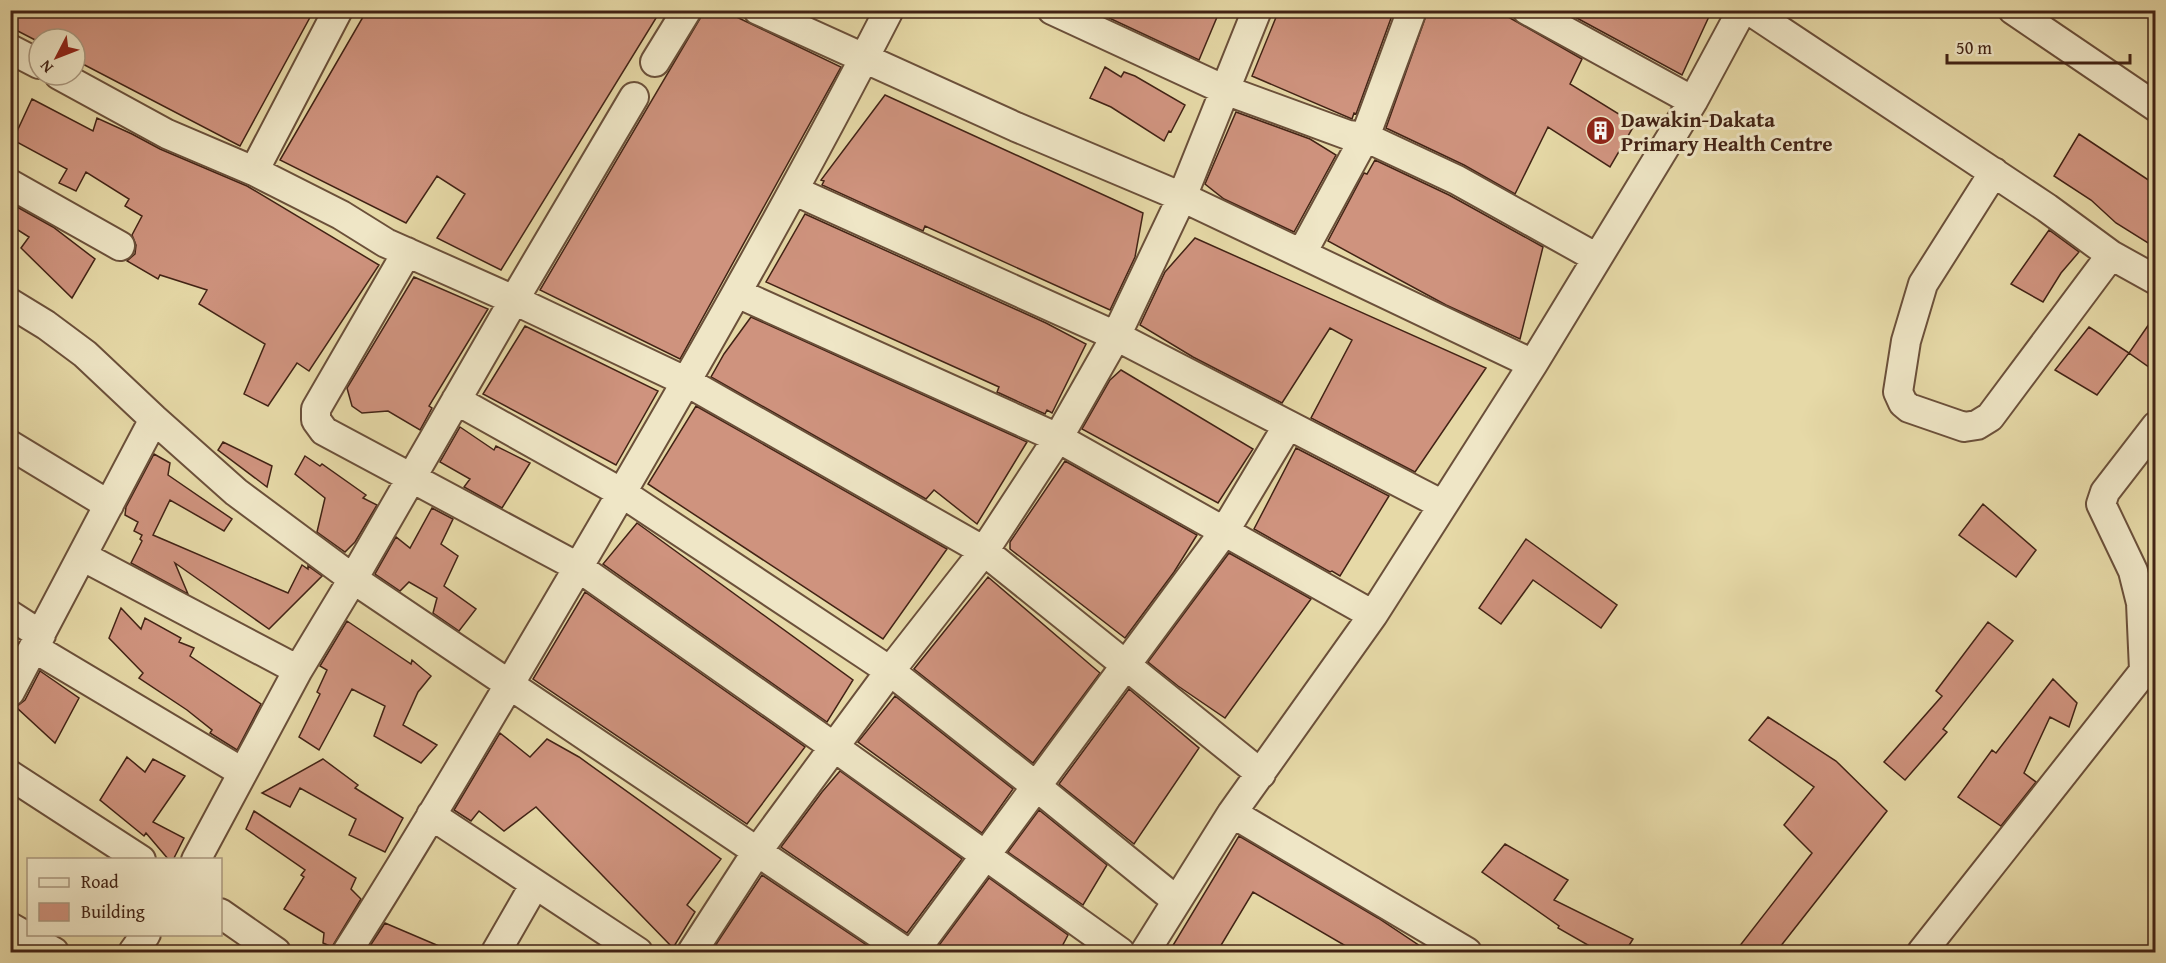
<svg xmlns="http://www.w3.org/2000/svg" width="2166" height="963" font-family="'Gentium Book Plus',serif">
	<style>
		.building { fill: #cf937e; stroke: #422315; stroke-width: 1.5 }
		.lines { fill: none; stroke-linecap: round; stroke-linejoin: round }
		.minor-casing { stroke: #6b503a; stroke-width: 32 }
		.minor { stroke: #efe6c6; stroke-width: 28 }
		.labels { text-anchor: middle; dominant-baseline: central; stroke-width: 6; stroke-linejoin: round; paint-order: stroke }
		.poi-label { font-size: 21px; font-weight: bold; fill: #422315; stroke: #efe6c6; text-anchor: start }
	</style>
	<rect width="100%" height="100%" fill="#e6d9a7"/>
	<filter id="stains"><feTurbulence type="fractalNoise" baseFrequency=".00333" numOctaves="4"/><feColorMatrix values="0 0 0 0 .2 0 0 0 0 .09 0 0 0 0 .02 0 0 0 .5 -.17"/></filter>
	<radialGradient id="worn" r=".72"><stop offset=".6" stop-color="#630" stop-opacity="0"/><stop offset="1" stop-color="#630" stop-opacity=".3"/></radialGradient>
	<path class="building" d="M18,10H314L240,146L75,60V39H39V42L10,27V20Z
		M367,10H661L501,270L437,238L465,194L437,176L406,223L280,160Z
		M705,10H722L841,67L680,359L540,290Z
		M1092,10H1220L1199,60Z
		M1279,10H1394L1356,114L1354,113L1352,119L1252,76Z
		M1428,10H1496L1582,59L1570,84L1635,124L1610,167L1548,127L1515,194L1464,165L1386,128Z
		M1562,10H1712L1682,75Z
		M1105,67L1121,77L1124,72L1135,76L1185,105L1171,132L1169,131L1164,141L1111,107L1090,98Z
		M885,95L1143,213L1135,257L1110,310L925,226L923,231L822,185L824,181L821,180Z
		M32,99L93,131L97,118L132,134L160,149L247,186L379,265L309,371L297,363L268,406L244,394L265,344L199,304L207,290L160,275L158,279L127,261L135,254L136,245L132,235L142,216L125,206L129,199L86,172L76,191L59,183L67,169L13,140Z
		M1236,112L1310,139L1336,155L1294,232L1224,199L1205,184Z
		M2079,134L2156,185V248L2116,223L2091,200L2054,176Z
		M1375,160L1449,195L1543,247L1520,339L1446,305L1328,241L1364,173L1367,174Z
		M10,203L53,227L95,259L72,298L21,248L29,237L10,225Z
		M805,214L1046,323L1086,344L1052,413L1047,410L1045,414L997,392L999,387L766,282Z
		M2049,230L2079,252L2061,273L2043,302L2011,284Z
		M1195,238L1486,368L1415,472L1311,418L1352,340L1330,328L1282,403L1193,357L1140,325L1165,272Z
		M414,277L488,309L429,406L432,408L420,430L388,411L362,413L352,406L347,388Z
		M2156,314V372L2129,353Z
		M751,317L1027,442L977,524L934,490L926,499L711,377L724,354Z
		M525,326L658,391L616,465L483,394Z
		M2089,327L2129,353L2097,395L2055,370Z
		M1121,370L1253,449L1218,503L1082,429L1110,380Z
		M696,406L947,549L883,639L648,484Z
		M460,427L494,450L496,446L530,463L502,508L464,487L470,479L440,462Z
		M223,442L272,466L267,487L218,450Z
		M1296,448L1389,496L1340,576L1332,571L1330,572L1254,529Z
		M154,454L170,463L168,475L232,519L224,531L170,500L153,535L288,593L302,565L308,569V566L322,576L269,629L175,563L188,594L131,563L142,541L140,539L142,535L134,531L138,522L125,515L126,507Z
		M305,456L320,466L322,464L366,495L363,498L377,505L355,542L345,552L317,532L325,498L295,474Z
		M1065,461L1197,535L1174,572L1125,638L1010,549V542Z
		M1983,504L2036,550L2016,577L1959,535Z
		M432,508L453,519L441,544L458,556L444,586L476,609L459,631L433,613L437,598L409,582L400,591L375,574L396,537L410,548Z
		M637,523L853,680L827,722L603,564Z
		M1526,539L1617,605L1601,628L1533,580L1501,624L1479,608Z
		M1229,553L1311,599L1225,718L1178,686L1148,662Z
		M988,577L1100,673L1033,763L914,669Z
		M585,592L805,747L747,824L533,679Z
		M121,608L141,629L145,618L181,638L179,642L194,648L190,656L261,704L237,750L210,733L212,730L187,710L139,678L143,673L109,638Z
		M347,621L411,664L412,660L431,676L418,692L403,725L437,745L421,763L374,736L385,706L352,689L319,750L299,737L320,694L317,692L327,670L320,666Z
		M1988,622L2013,641L1943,729L1947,732L1905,780L1884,762L1942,696L1936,691Z
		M40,671L79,698L55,743L16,707L25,700Z
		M2053,679L2077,703L2069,727L2050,717L2024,773L2036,782L2001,826L1958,797L1992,750L1996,753Z
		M1129,689L1199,748L1134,844L1059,784Z
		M895,696L1013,789L982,833L858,742Z
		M1768,717L1836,761L1887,811L1776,952H1735L1812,853L1784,825L1814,787L1749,740Z
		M500,733L530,757L547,739L579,757L721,859L687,905L695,912L673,948L536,807L504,831L479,811L471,821L454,810Z
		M127,757L145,772L153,759L185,776L153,822L184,838L173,860H169L146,833L144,836L100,800Z
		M323,759L358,785L355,788L403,818L385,852L349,835L356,819L300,788L290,807L262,793Z
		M840,771L962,859L907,933L781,847L822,792Z
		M1039,810L1107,865L1083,905L1008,852Z
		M254,811L356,878L351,889L361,899L332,947L323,943L324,933L284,909L304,877L301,875L305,870L246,829Z
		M1239,836L1378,918L1429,952H1356L1253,892L1217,952H1169Z
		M1505,844L1568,880L1554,900L1633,939L1625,952H1600L1558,928L1559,926L1482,872Z
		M762,875L877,952H711Z
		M989,878L1068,935L1059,952H934Z
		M385,923L453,952H366Z"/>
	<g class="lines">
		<defs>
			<path id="minor" d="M758,10L1016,127L1182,197L1533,364
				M1052,10L1225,90L1348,135L1365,137L1457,180L1597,258
				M1527,10L1693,101
				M1749,10L2047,208L2111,255L2156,280
				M2013,10L2156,107
				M10,49L39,64
				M655,62L687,10
				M59,75L167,134L254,171L341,215L386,243L514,300L687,382L984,551L1261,774
				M254,171L338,10
				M1994,172L1923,284L1906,341L1898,392L1903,403L1909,408L1964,427L1977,425L1990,417L2111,255
				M10,184L120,246
				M795,191L1116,336L1443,505
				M407,252L316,409V420L324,431L578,567L834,747L1120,952
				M1302,253L1365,137L1412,10
				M737,293L1058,438L1373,615
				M10,303L46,325L85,354L154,419L236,492L353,579L906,952
				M456,400L622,493L890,671L1037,787L1177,901
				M10,445L109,505
				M82,556L298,670
				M10,615L41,635
				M34,648L242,772
				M2144,670L2141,603L2133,571L2101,504L2105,492L2156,426
				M10,692L154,419
				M10,775L141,860
				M1232,813L1467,952
				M431,815L638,952
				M196,860L298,670L353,579L514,300L634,97
				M220,913L276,952
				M10,927L54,952
				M133,952L146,934
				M347,952C424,831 496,707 569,583C680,394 789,205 889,10
				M496,952L535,884
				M692,952L756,853L890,671L984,551L1058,438L1116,336L1182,197L1257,10
				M914,952L1224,532L1288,425
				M1145,952L1232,813L1373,615L1533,364L1693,101L1742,10
				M1922,952L2156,656"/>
		</defs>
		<use href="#minor" class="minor-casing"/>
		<use href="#minor" class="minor"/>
	</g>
	<defs>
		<symbol id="building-disc" viewBox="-11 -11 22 22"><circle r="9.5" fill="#8f2418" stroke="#efe6c6"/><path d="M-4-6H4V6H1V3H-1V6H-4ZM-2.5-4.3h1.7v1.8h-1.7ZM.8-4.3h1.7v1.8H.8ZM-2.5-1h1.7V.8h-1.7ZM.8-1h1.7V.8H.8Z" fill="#fff"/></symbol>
	</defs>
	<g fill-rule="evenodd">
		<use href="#building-disc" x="1584" y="114" width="33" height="33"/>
	</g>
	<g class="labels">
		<g class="poi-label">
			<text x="1621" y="119">Dawakin-Dakata<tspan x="1621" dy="24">Primary Health Centre</tspan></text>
		</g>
	</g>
	<rect width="2166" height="963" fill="none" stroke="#e6d9a7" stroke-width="36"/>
	<rect x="12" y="12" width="2142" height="939" fill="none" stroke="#422315" stroke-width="3"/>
	<rect x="18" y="18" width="2130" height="927" fill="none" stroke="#422315" stroke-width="1.5"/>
	<rect x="27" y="858" width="195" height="78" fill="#efe6c6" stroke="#aa987f" stroke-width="1.5"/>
	<rect x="39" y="878" width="30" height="9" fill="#efe6c6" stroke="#aa987f" stroke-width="1.5"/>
	<text x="81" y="888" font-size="18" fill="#422315">Road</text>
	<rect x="39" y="903" width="30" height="18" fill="#cf937e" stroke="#aa987f" stroke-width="1.5"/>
	<text x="81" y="918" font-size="18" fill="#422315">Building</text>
	<g transform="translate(57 57) rotate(228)"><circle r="28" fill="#efe6c6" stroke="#aa987f" stroke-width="1.5"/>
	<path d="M0-4.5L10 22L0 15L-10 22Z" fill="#8f2418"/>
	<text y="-9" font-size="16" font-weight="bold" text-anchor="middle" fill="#422315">N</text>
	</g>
	<path d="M1947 54v9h183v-9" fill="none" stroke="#422315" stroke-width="3"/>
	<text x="1956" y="54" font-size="18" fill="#422315" stroke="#efe6c6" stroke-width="4.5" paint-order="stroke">50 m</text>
	<rect width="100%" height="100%" filter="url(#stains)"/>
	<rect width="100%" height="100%" fill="url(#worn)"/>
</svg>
